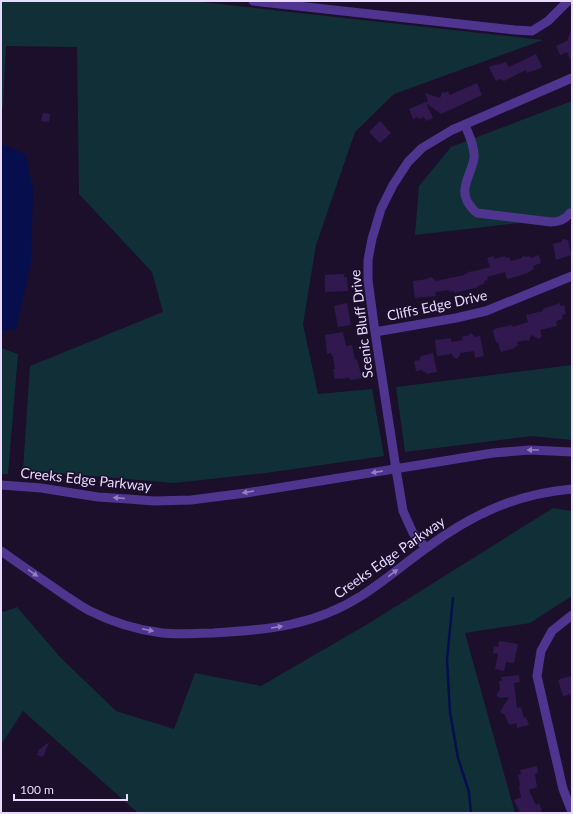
<svg xmlns="http://www.w3.org/2000/svg" width="573" height="814" font-family="Lato,sans-serif">
	<style>
		.green { fill: #112f37 }
		.water { fill: #060e4e }
		.lines { fill: none; stroke-linecap: round; stroke-linejoin: round }
		.stream { stroke: #060e4e; stroke-width: 2.5 }
		.building { fill: #31194f }
		.minor { stroke: #503590; stroke-width: 9 }
		.oneway { fill: #947fc2 }
		.labels { text-anchor: middle; dominant-baseline: central; stroke-width: 3; stroke-linejoin: round; paint-order: stroke }
		.street-label { font-size: 14px; fill: #e8daff; stroke: #1b0f2c }
	</style>
	<rect width="100%" height="100%" fill="#1b0f2c"/>
	<path class="green" d="M1,1H192L543,40L394,94L355,132L316,245L303,324L318,394L372,389L384,456L266,473L174,483L23,470L30,366L163,312L152,272L79,194L77,47L6,46L3,107L1,108Z
		M572,101V217L415,235L419,186L451,147Z
		M1,348L18,354L8,474H1Z
		M572,365V440L532,436L405,452L396,387Z
		M553,508L572,511V596L530,623L465,633L515,813H138L23,711L1,745V610L4,612L17,607L60,657L116,711L174,729L195,673L261,686L371,622Z"/>
	<path class="water" d="M1,144L25,154L33,189L31,263L16,329L1,331Z"/>
	<g class="lines">
		<path class="stream" d="M453,598L447,660L450,712L458,758L469,792L471,813"/>
	</g>
	<path class="building" d="M572,28V62L567,52L560,55L556,46L567,41Z
		M536,54L542,67L541,68L527,73L526,70L504,81L500,79L496,81L489,67L497,64V65L506,62L509,67Z
		M477,83L482,95L441,114L426,103L433,118L426,121L424,117L418,119V117L413,119L409,109L428,101L425,93L440,98L442,92L445,93L448,91L450,95Z
		M43,113L50,114L49,122L41,121Z
		M380,121L391,133L380,143L369,132Z
		M563,239L568,240L571,255L556,260L553,244L561,242Z
		M523,255L525,257L530,256L531,258L539,255L541,263L533,266L534,269L530,271V272L515,277L507,279L505,272L487,277L488,280L484,281L485,283L478,286L479,287L454,293V291L449,292V290L435,292L436,296L415,298L413,281L427,279L431,277L436,281L465,275L464,274L468,273L469,271L471,272L490,267L487,258L494,256V259L505,256L506,258L509,257L511,261L522,258Z
		M344,274V277H347L348,291L325,292V275Z
		M347,303L351,325L338,327L334,306Z
		M560,303V306L564,305L566,314L562,315L563,319L556,321L557,326L540,330L542,336L539,339L531,335L529,341L526,340L517,342L518,346L514,347L515,348L501,352L498,343L496,342L493,332L494,329L507,326L512,325L513,327L528,322L526,315L543,311V309Z
		M343,332L346,346L352,345L355,360L357,359L362,378L350,380L349,378L335,379L333,369H335L333,356H332L331,353L327,354L325,335Z
		M471,333L475,337L480,336L484,356L475,358L474,351L460,353V355L457,359L452,356V354L437,356L435,340L451,338V342L463,340L462,337L469,335Z
		M433,353L437,372L426,374V372H423V370L416,371L414,361L420,360V357L421,356Z
		M499,641L518,644L514,663L506,662L504,671L495,669L498,654L493,653L494,646L498,647Z
		M519,675L520,682L514,683L517,708L521,707L524,718L526,717L529,725L517,728L516,723L509,725L505,715L500,712L509,697L500,698L497,696V694L500,689L499,681H502L501,677Z
		M572,676V694L563,696L558,680H560L559,679Z
		M49,742L43,757L37,755L39,750Z
		M537,766L538,773L535,774L537,787L529,790L536,805L539,803L542,811L537,813H520L514,800L521,797L519,787L520,785L518,775L521,774L520,770Z"/>
	<g class="lines">
		<path class="minor" d="M253,1L515,30L532,31L548,21L568,1
			M465,125C469,135 475,147 474,158C472,173 460,186 467,201C470,206 473,210 477,213L551,222C559,222 565,220 570,213
			M375,332L456,318L486,311L572,276
			M1,485L41,488L98,497L128,499L154,501L191,500L246,493L493,453L530,450L572,452
			M426,548L413,533L403,511L396,469L375,332L368,280V260L372,239L381,209L393,185L408,162L422,148L452,130L572,78
			M1,551C22,566 44,581 66,596C74,601 82,607 90,611C112,622 138,630 162,633C179,635 196,633 213,633C267,630 314,626 361,596C383,582 404,564 425,549C471,515 515,494 572,489
			M572,615L552,631L541,651L537,676L563,789L572,812"/>
	</g>
	<defs><path id="oneway-solid" d="M-6-.8H1V-3.2L6.5 0L1 3.2V.8H-6Z"/></defs>
	<g class="oneway">
		<use href="#oneway-solid" transform="translate(533 450) rotate(-180)"/>
		<use href="#oneway-solid" transform="translate(377 472) rotate(171)"/>
		<use href="#oneway-solid" transform="translate(248 492) rotate(171)"/>
		<use href="#oneway-solid" transform="translate(119 498) rotate(-175)"/>
		<use href="#oneway-solid" transform="translate(33 573) rotate(35)"/>
		<use href="#oneway-solid" transform="translate(393 573) rotate(-37)"/>
		<use href="#oneway-solid" transform="translate(277 627) rotate(-9)"/>
		<use href="#oneway-solid" transform="translate(148 630) rotate(12)"/>
	</g>
	<g class="labels">
		<g class="street-label">
			<text transform="translate(437 305) rotate(-12)">Cliffs Edge Drive</text>
			<text transform="translate(361 324) rotate(-97)">Scenic Bluff Drive</text>
			<text transform="translate(86 479) rotate(6)">Creeks Edge Parkway</text>
			<text transform="translate(389 557) rotate(-35)">Creeks Edge Parkway</text>
		</g>
	</g>
	<rect width="573" height="814" fill="none" stroke="#e8daff" stroke-width="4"/>
	<path d="M14 794v6h113v-6" fill="none" stroke="#e8daff" stroke-width="2"/>
	<text x="20" y="794" font-size="12" fill="#e8daff" stroke="#1b0f2c" stroke-width="3" paint-order="stroke">100 m</text>
</svg>
